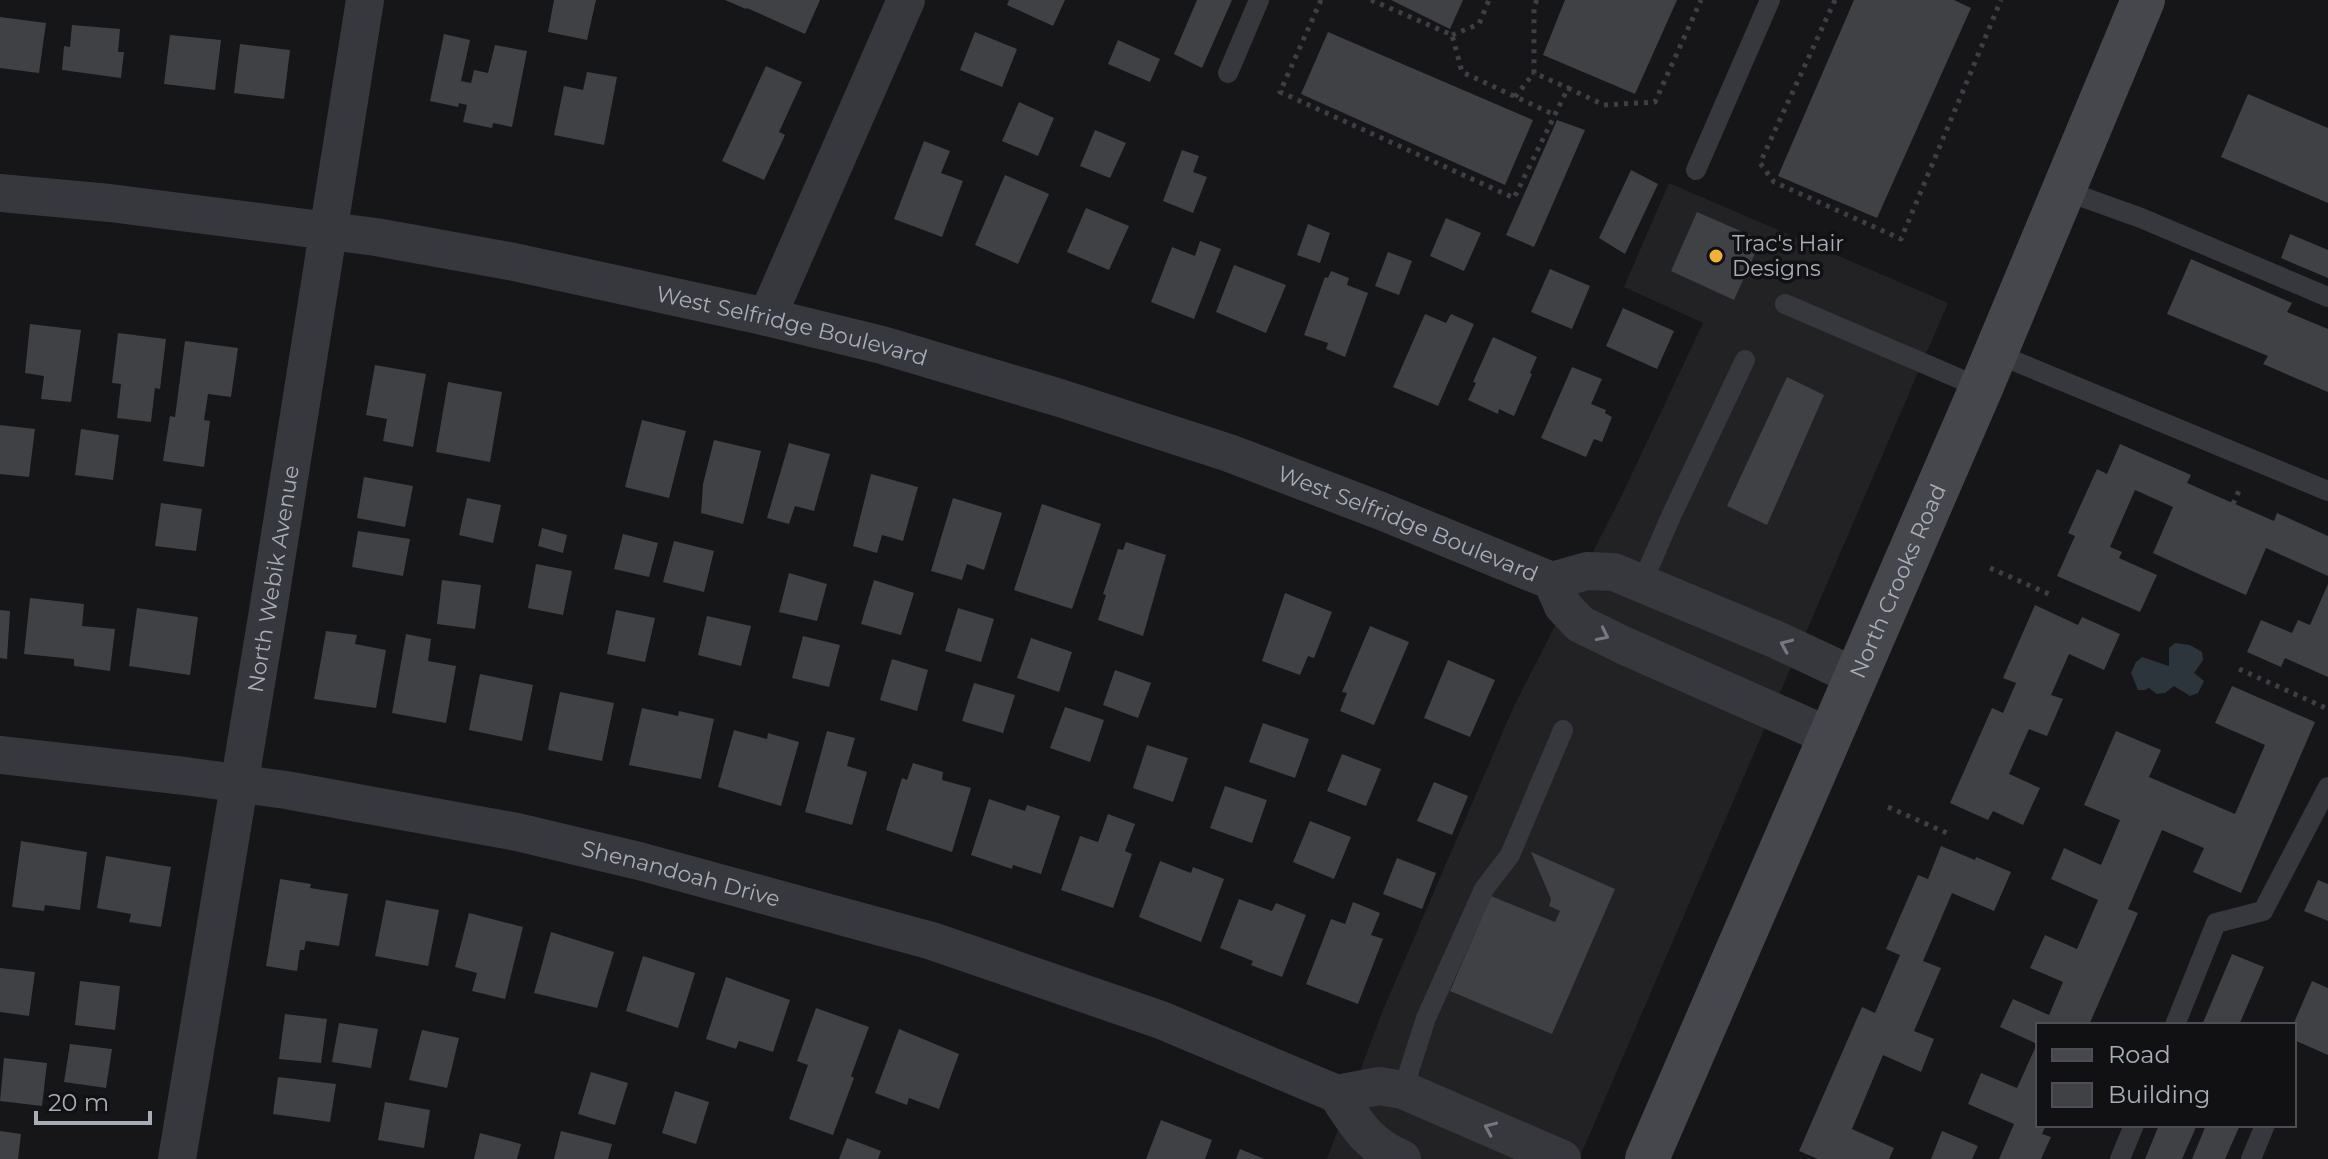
<svg xmlns="http://www.w3.org/2000/svg" width="2328" height="1159" font-family="Montserrat,sans-serif">
	<style>
		.built { fill: #222225 }
		.water { fill: #2c353c }
		.building { fill: #404145 }
		.lines { fill: none; stroke-linecap: round; stroke-linejoin: round }
		.path { stroke: #3d3f44; stroke-width: 5; stroke-dasharray: 4 6; stroke-linecap: butt }
		.service { stroke: #37383d; stroke-width: 20 }
		.minor { stroke: #37383d; stroke-width: 38 }
		.secondary { stroke: #45474d; stroke-width: 44 }
		.oneway { stroke: #757881 }
		.poi-dot { fill: #f2b134; stroke: #111113; stroke-width: 3 }
		.labels { text-anchor: middle; dominant-baseline: central; stroke-width: 7; stroke-linejoin: round; paint-order: stroke }
		.poi-label { font-size: 22px; fill: #a8adb8; stroke: #111113; text-anchor: start }
		.street-label { font-size: 22px; fill: #a8adb8; stroke: #111113 }
	</style>
	<rect width="100%" height="100%" fill="#161618"/>
	<path class="built" d="M1669,183L1948,303L1579,1159H1327L1383,1010L1514,706L1620,499L1703,323L1624,287Z"/>
	<path class="water" d="M2175,643L2190,645L2202,652L2203,660L2194,673L2204,681L2198,693L2190,696L2174,686L2165,693L2157,694L2149,688L2145,690H2138L2131,673L2136,662L2142,657L2169,666V648Z"/>
	<path class="building" d="M554,0H596L587,40L548,32Z
		M725,0H820L805,34L747,8L746,9Z
		M1009,0H1065L1053,26L1007,5Z
		M1197,0H1232L1202,68L1174,54Z
		M1391,0H1463L1450,29Z
		M1565,0H1677L1635,94L1543,55Z
		M1854,0H1954L1971,8L1877,218L1778,176Z
		M0,17L46,23L39,73L0,68Z
		M72,25L120,29L118,52H124L121,78L62,70L64,46L70,47Z
		M975,32L1017,49L1002,87L960,70Z
		M1328,32L1533,120L1505,185L1301,94Z
		M444,34L470,40L461,81L471,83L474,70L488,73L495,45L527,51L512,127L493,123L492,128L463,122L467,105L459,103L458,107L430,101Z
		M170,35L221,40L215,90L164,84Z
		M1118,40L1160,59L1150,82L1108,64Z
		M240,44L290,50L284,99L234,93Z
		M766,66L802,82L779,132L785,135L764,180L722,161Z
		M587,72L617,77L604,145L554,135L564,86L583,90Z
		M2248,94L2328,128V203L2221,157Z
		M1019,102L1054,118L1038,156L1002,141Z
		M1557,120L1585,130L1534,247L1506,235Z
		M1095,130L1126,143L1110,178L1080,166Z
		M924,141L950,151L941,173L963,181L942,237L894,219Z
		M1182,150L1199,156L1193,172L1207,177L1193,213L1163,201Z
		M1631,170L1658,184L1625,254L1599,238Z
		M1005,175L1049,194L1018,264L975,245Z
		M1086,208L1129,226L1109,270L1067,252Z
		M1697,212L1761,240L1734,300L1671,271Z
		M1446,218L1481,233L1464,271L1430,256Z
		M1308,224L1330,233L1320,263L1297,255Z
		M2290,234L2328,250V278L2281,258Z
		M1200,241L1221,249L1194,319L1151,302L1172,247L1195,256Z
		M1388,252L1412,261L1399,295L1375,286Z
		M2191,259L2292,303L2287,312L2328,329V392L2263,364L2268,356L2167,314Z
		M1234,265L1286,285L1266,333L1216,312Z
		M1550,269L1590,286L1572,329L1531,312Z
		M1331,271L1349,278L1347,285L1368,293L1345,357L1326,349L1328,343L1304,335L1325,277L1328,278Z
		M1623,308L1674,331L1657,369L1606,346Z
		M1425,314L1446,323L1451,314L1474,324L1438,406L1393,387Z
		M30,324L81,330L71,402L41,399L44,376L25,373Z
		M118,333L166,339L160,389L155,388L151,422L117,418L121,384L112,383Z
		M1493,337L1537,357L1530,373L1532,374L1514,416L1499,409L1498,414L1468,400L1476,383L1473,382Z
		M185,341L238,348L231,397L208,394L204,420L210,421L204,467L163,461L170,416L175,417Z
		M375,365L426,374L413,447L383,441L387,419L366,415Z
		M1572,367L1602,379L1591,404L1606,410L1605,413L1612,417L1602,442L1594,439L1586,457L1541,438Z
		M1787,377L1824,395L1767,525L1727,506Z
		M448,382L502,392L490,462L436,452Z
		M642,420L686,431L669,498L625,487Z
		M0,425L35,429L29,477L0,474Z
		M81,429L119,435L113,480L75,475Z
		M714,440L761,451L743,524L701,513L703,484Z
		M789,443L830,454L814,511L795,506L789,524L767,518Z
		M2120,444L2191,475L2187,483L2274,521L2277,513L2328,536V576L2266,548L2246,595L2201,575L2153,553L2173,507L2135,490L2110,547L2122,552L2119,558L2157,575L2140,612L2057,576L2075,536L2068,533L2097,469L2107,474Z
		M871,474L918,487L903,541L882,535L877,553L853,546Z
		M364,477L413,486L405,527L357,518Z
		M467,498L501,505L493,543L459,535Z
		M953,498L1002,513L984,570L967,564L962,580L931,571Z
		M161,503L202,509L196,551L155,546Z
		M1042,504L1101,524L1072,609L1014,590Z
		M542,528L567,535L563,553L538,546Z
		M358,531L410,539L403,576L352,567Z
		M623,534L658,543L649,577L614,569Z
		M674,541L714,551L704,592L663,582Z
		M1126,542L1166,555L1143,636L1098,620L1106,595L1103,594L1118,549L1123,550Z
		M536,564L572,571L563,615L528,608Z
		M789,573L827,584L817,621L779,612Z
		M442,580L481,585L475,629L437,624Z
		M874,580L914,593L901,635L861,624Z
		M2328,584V677L2285,658L2281,667L2247,652L2261,620L2292,633L2298,620L2310,625Z
		M1285,593L1332,612L1314,658L1308,656L1300,675L1262,661Z
		M30,598L84,604L82,626L115,629L110,671L74,666V659L24,654Z
		M2035,605L2078,625L2082,617L2120,634L2104,670L2069,654L2051,695L2063,699L2047,736L2029,729L2009,774L2040,788L2023,825L1993,811L1988,820L1950,803L1992,708L2003,713L2016,683L2003,678Z
		M137,608L198,617L190,675L129,666Z
		M958,608L994,619L981,662L945,651Z
		M0,610L10,611L7,659L0,658Z
		M616,610L655,618L645,662L607,654Z
		M707,616L751,626L741,666L698,655Z
		M1370,626L1409,642L1374,725L1340,711L1347,693L1342,692Z
		M326,631L357,635L355,644L386,650L376,708L314,699Z
		M406,634L431,639L428,661L456,666L446,723L392,713Z
		M803,636L840,645L829,687L792,678Z
		M1031,638L1072,652L1059,692L1017,678Z
		M892,659L928,670L917,711L880,700Z
		M1448,660L1495,680L1470,737L1424,718Z
		M1115,670L1151,683L1138,718L1103,705Z
		M480,674L533,685L522,741L469,730Z
		M974,683L1015,695L1003,733L962,721Z
		M2232,686L2315,722L2241,893L2193,872L2204,848L2162,830L2128,909L2138,913L2089,1025H2038V1125H2046L2042,1134L2051,1137L2041,1159H1999L2014,1124L1968,1104L1981,1073L2017,1088L2037,1044L2000,1027L2013,999L2049,1015L2063,982L2030,968L2045,935L2077,949L2098,900L2051,879L2064,848L2101,865L2120,820L2084,805L2116,731L2161,750L2149,777L2235,814L2265,745L2215,723Z
		M560,692L614,703L602,761L548,750Z
		M1065,707L1104,720L1090,762L1050,748Z
		M642,708L678,716L679,711L714,719L701,779L629,765Z
		M1263,723L1309,739L1295,778L1249,762Z
		M734,730L767,739L768,733L799,742L781,806L718,787Z
		M827,731L855,738L847,766L867,772L852,825L805,812Z
		M1147,745L1188,758L1173,802L1133,788Z
		M1342,754L1381,769L1366,806L1327,791Z
		M913,763L943,772L942,780L971,788L952,852L886,830L902,778L907,780Z
		M1434,782L1468,796L1452,835L1417,821Z
		M1225,786L1267,800L1252,843L1210,828Z
		M989,799L1025,811L1027,805L1060,816L1041,874L1013,865L1012,869L971,855Z
		M1108,814L1135,824L1125,851L1132,854L1113,908L1061,890L1080,836L1098,842Z
		M1310,821L1351,837L1334,879L1293,862Z
		M21,841L87,852L80,910L45,905L44,911L12,907Z
		M1941,846L1975,860L1976,857L2011,872L1994,911L1952,893L1923,961L1941,968L1914,1031L1934,1039L1921,1072L1883,1055L1852,1129L1894,1148L1889,1159H1818L1799,1151L1862,1007L1875,1013L1900,955L1886,949L1918,875L1928,879Z
		M1531,852L1615,889L1552,1034L1450,991L1491,896L1555,922L1560,911L1549,906L1551,899Z
		M106,856L171,867L161,927L129,922L131,914L97,908Z
		M1397,858L1436,873L1422,909L1383,894Z
		M1160,861L1191,873L1193,867L1224,879L1201,942L1139,917Z
		M280,879L311,884L310,888L348,894L339,946L306,941L304,950H300L297,971L266,966Z
		M2318,880L2328,884V921L2304,911Z
		M1239,899L1272,911L1276,903L1306,915L1282,977L1251,965L1253,961L1220,948Z
		M386,900L439,910L428,966L375,956Z
		M1353,902L1380,913L1371,935L1383,939L1358,1004L1306,984L1331,919L1345,924Z
		M469,913L523,927L505,999L472,991L477,973L455,967Z
		M551,932L614,952L597,1008L534,993Z
		M2232,954L2264,967L2239,1025H2202Z
		M643,956L695,973L678,1028L626,1011Z
		M0,968L35,972L29,1016L0,1012Z
		M726,977L790,1000L773,1052L739,1041L736,1049L706,1039Z
		M80,981L120,986L115,1030L75,1025Z
		M2312,981L2328,988V1055L2294,1040L2293,1025Z
		M816,1008L869,1027L851,1076L854,1078L833,1135L789,1119L808,1065L797,1061Z
		M285,1014L327,1019L321,1063L279,1059Z
		M339,1023L378,1029L371,1068L332,1062Z
		M899,1029L959,1054L939,1109L909,1098L907,1105L875,1093Z
		M422,1030L459,1038L447,1088L409,1080Z
		M70,1044L112,1049L106,1088L64,1082Z
		M4,1058L47,1063L42,1106L0,1101Z
		M591,1072L628,1083L615,1125L578,1114Z
		M278,1077L336,1084L330,1122L273,1114Z
		M675,1091L709,1102L696,1144L662,1133Z
		M385,1102L430,1110L424,1148L378,1140Z
		M1161,1120L1212,1140L1205,1159H1146Z
		M2159,1125H2197L2182,1159H2145Z
		M2206,1125H2240L2225,1159H2192Z
		M0,1131L21,1134L18,1159H0Z
		M561,1131L612,1144L608,1159H554Z
		M1942,1131L1978,1146L1972,1159H1931Z
		M480,1133L521,1144L517,1159H474Z
		M847,1138L881,1151L878,1159H839Z
		M1240,1149L1264,1159H1236Z"/>
	<g class="lines">
		<path class="path" d="M1321,0L1280,92L1514,198L1568,88L1604,105L1655,102L1701,0
			M1371,0L1452,35L1462,72L1555,115
			M1537,0L1534,6V73L1568,88
			M1835,0L1760,163L1774,182L1901,239L2001,0
			M1452,35L1479,24L1489,0
			M1515,97L1534,73
			M2233,504L2241,486
			M1990,568L2051,595
			M2239,669L2328,709
			M1888,807L1947,833"/>
		<path class="service" d="M1228,73L1259,0
			M1696,170L1770,0
			M2063,190L2141,218L2328,297
			M1785,304L1981,388
			M1995,353L2328,491
			M1642,583L1672,514L1745,360
			M2175,1025L2216,923L2263,911L2328,787
			M1403,1090L1426,1018L1484,889L1510,855L1563,730
			M2120,1159L2134,1125
			M2251,1159L2265,1125"/>
		<g class="minor">
			<path id="s1" d="M0,193L110,203L376,237L514,262L767,317L882,345L1060,398L1229,453L1381,511L1552,581L1587,571L1614,572L1777,640L1856,677"/>
			<path d="M767,317L906,0"/>
			<path d="M1552,581L1563,606L1580,624L1625,646L1831,737"/>
			<path id="s2" d="M0,755L185,776L286,790L517,832L639,861L932,941L1161,1020L1337,1094L1379,1086L1403,1090L1562,1159"/>
			<path d="M1337,1094C1357,1125 1367,1144 1402,1159"/>
			<path id="s3" d="M177,1159L267,617L365,0"/>
		</g>
		<path class="secondary" id="s4" d="M1647,1159L1981,388L2143,0"/>
	</g>
	<defs><path id="oneway-chevron" d="M-2-3.5L2.5 0L-2 3.5" fill="none" stroke-width="1.6" stroke-linecap="round" stroke-linejoin="round" transform="scale(2)"/></defs>
	<g class="oneway">
		<use href="#oneway-chevron" transform="translate(1603 635) rotate(26)"/>
		<use href="#oneway-chevron" transform="translate(1786 645) rotate(-156)"/>
		<use href="#oneway-chevron" transform="translate(1490 1128) rotate(-156)"/>
	</g>
	<circle class="poi-dot" cx="1716" cy="256" r="8"/>
	<g class="labels">
		<g class="poi-label">
			<text x="1732" y="243">Trac's Hair<tspan x="1732" dy="25">Designs</tspan></text>
		</g>
		<g class="street-label">
			<text stroke="none"><textPath href="#s1" startOffset="804">West Selfridge Boulevard</textPath></text>
			<text stroke="none"><textPath href="#s1" startOffset="1452">West Selfridge Boulevard</textPath></text>
			<text stroke="none"><textPath href="#s3" startOffset="588">North Webik Avenue</textPath></text>
			<text stroke="none"><textPath href="#s4" startOffset="630">North Crooks Road</textPath></text>
			<text stroke="none"><textPath href="#s2" startOffset="692">Shenandoah Drive</textPath></text>
		</g>
	</g>
	<rect x="2036" y="1023" width="260" height="104" fill="#111113" stroke="#4d4f55" stroke-width="2"/>
	<rect x="2052" y="1049" width="40" height="12" fill="#45474d" stroke="#4d4f55" stroke-width="2"/>
	<text x="2108" y="1063" font-size="24" fill="#a8adb8">Road</text>
	<rect x="2052" y="1083" width="40" height="24" fill="#404145" stroke="#4d4f55" stroke-width="2"/>
	<text x="2108" y="1103" font-size="24" fill="#a8adb8">Building</text>
	<path d="M36 1111v12h114v-12" fill="none" stroke="#a8adb8" stroke-width="4"/>
	<text x="48" y="1111" font-size="24" fill="#a8adb8" stroke="#111113" stroke-width="6" paint-order="stroke">20 m</text>
</svg>
